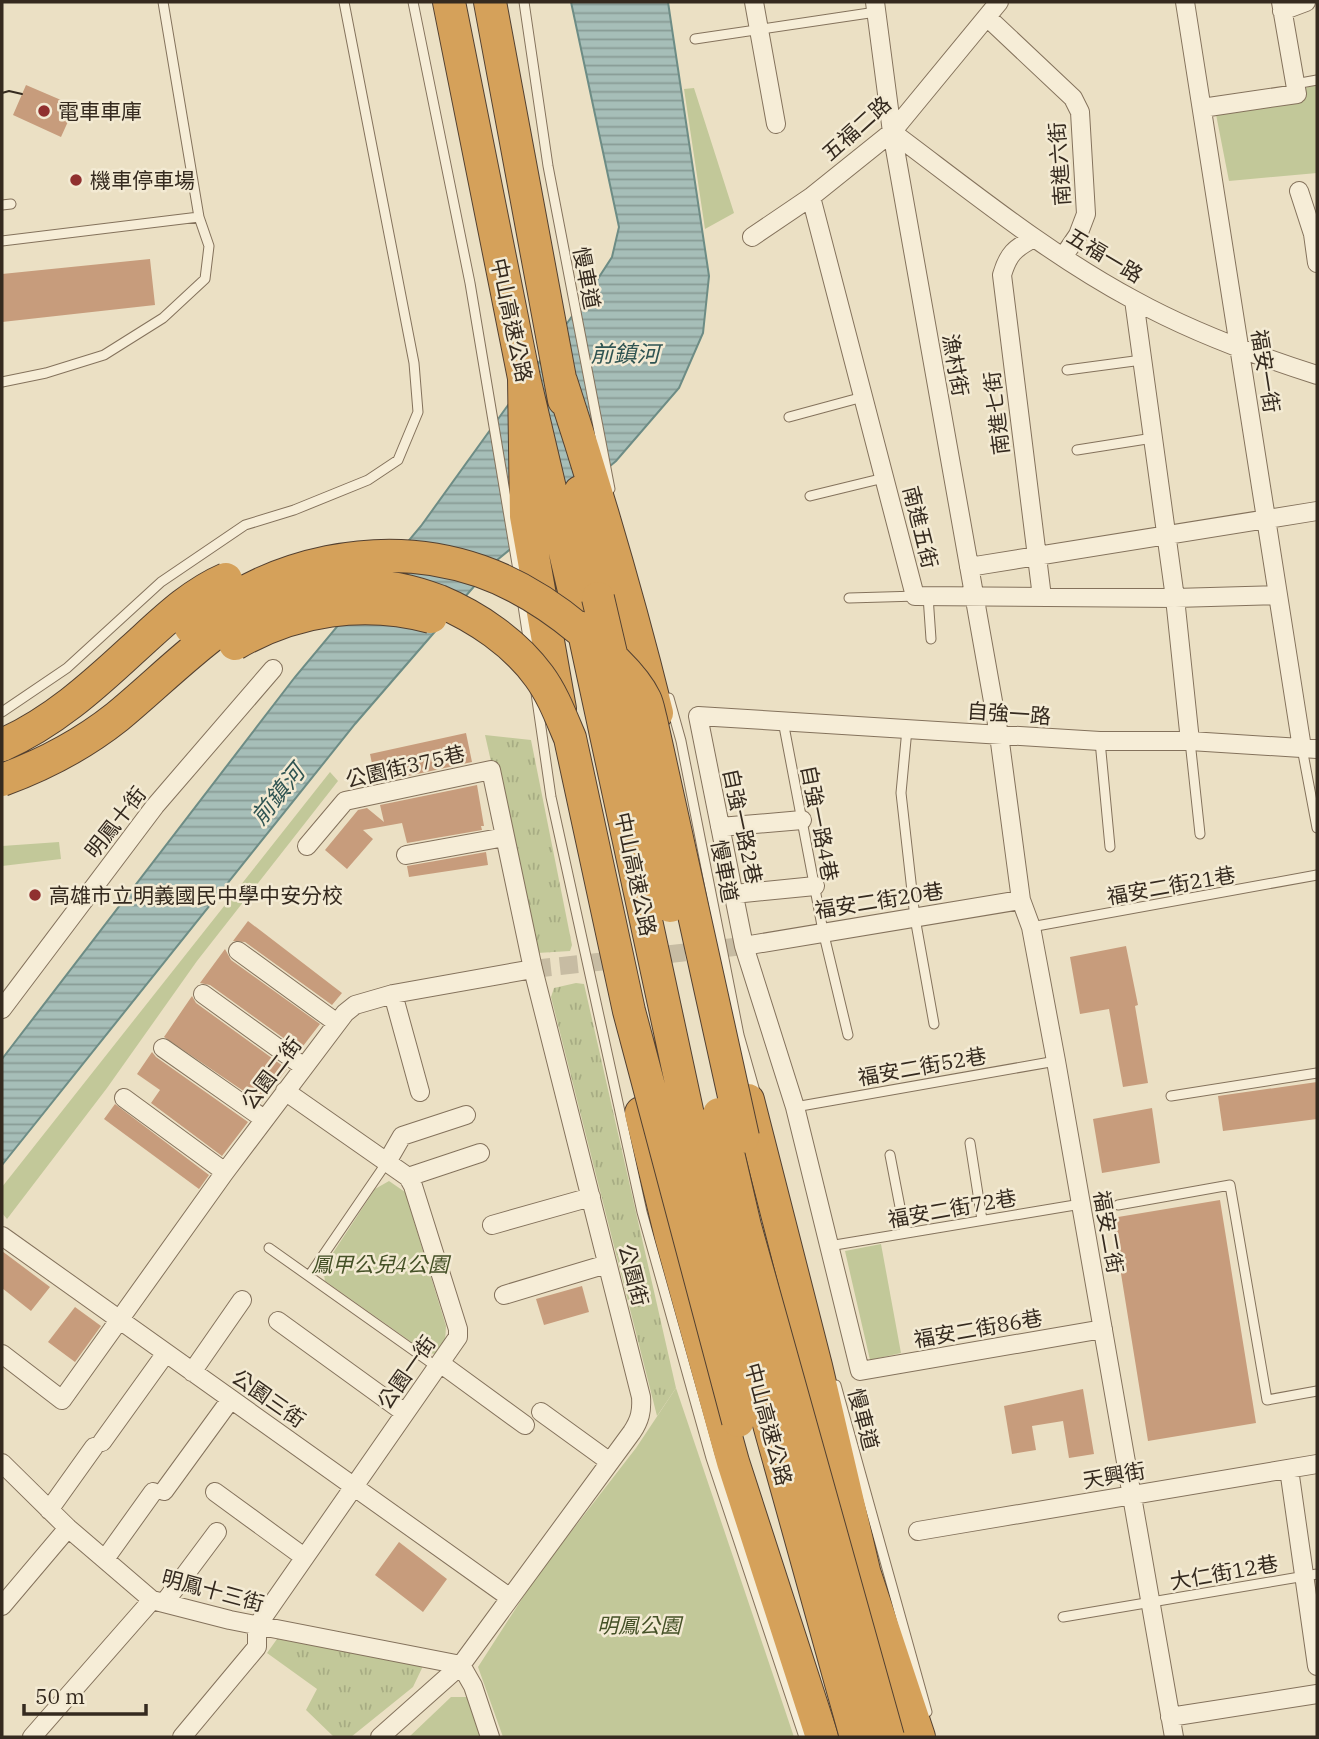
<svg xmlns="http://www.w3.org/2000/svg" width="1319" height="1739" font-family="'IBM Plex Serif','Noto Sans TC',serif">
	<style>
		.grass { fill: url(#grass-tufts) }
		.park { fill: #c2c899 }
		.water { fill: url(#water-rules); stroke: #6d8c85; stroke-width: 2 }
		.building { fill: #c79c7c }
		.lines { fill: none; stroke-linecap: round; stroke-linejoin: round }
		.street-tunnel { stroke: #c7bca3; stroke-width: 18; stroke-dasharray: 18 9; stroke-linecap: butt }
		.lane-casing { stroke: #84725c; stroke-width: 11 }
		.street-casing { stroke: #84725c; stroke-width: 20 }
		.highway-casing { stroke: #534030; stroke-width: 34 }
		.lane { stroke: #f6edd7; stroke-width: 9 }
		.street { stroke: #f6edd7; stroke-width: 18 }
		.highway { stroke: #d5a15a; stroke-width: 32 }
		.tram { stroke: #352a1f; stroke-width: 2 }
		.highway-bridge-casing { stroke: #534030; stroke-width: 34; stroke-linecap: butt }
		.highway-bridge { stroke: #d5a15a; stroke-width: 32 }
		.poi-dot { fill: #90302f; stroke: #f3ead3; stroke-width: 2.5 }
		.labels { text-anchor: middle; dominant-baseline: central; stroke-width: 5; stroke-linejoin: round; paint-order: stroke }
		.poi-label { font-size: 21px; fill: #352a1f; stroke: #f3ead3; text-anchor: start }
		.street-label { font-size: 21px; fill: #352a1f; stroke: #f3ead3 }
		.park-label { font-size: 21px; font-style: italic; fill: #455127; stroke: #f3ead3 }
		.water-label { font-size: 23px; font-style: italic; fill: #2f5452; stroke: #f3ead3 }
	</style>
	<defs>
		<pattern id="grass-tufts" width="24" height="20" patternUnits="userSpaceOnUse" patternTransform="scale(1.75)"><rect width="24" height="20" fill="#c2c899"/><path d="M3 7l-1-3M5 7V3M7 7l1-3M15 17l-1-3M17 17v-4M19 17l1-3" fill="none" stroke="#a7ac83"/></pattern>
		<pattern id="water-rules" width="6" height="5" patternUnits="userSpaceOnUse" patternTransform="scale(1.75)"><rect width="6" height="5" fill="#a6beb8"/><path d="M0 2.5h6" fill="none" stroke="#889b95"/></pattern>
	</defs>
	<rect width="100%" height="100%" fill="#ebe0c4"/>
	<path class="grass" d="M485,735L531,740L572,945L570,951L537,953L533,947Z
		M576,983L584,984L676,1388L657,1416L551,997L554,988Z
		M277,1639L408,1661L423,1666L413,1687L351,1737H334L306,1710L317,1689L267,1653Z"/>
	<path class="park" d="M1317,85V173L1229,181L1213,99L1300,89Z
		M694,88L734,213L705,229L684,89Z
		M330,772L338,781L197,961L107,1088L7,1219L2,1213V1187Z
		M59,842L61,859L2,866V846Z
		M389,1181L405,1192L446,1326L445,1342L436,1354L427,1353L325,1281L323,1268L375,1189Z
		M881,1244L901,1353L870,1360L845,1251Z
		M676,1388L794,1737H503L478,1667L536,1577L636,1448Z
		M451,1697H470L483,1737H409Z"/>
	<path class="water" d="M571,2H668L709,276L703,333L679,388L616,461L496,561L355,724L2,1165V1059L295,677L421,526L588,294L612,257L619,227Z"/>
	<path class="building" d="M26,85L75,106L61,137L13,115Z
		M150,259L155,305L2,322V274Z
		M466,733L472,762L376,783L370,754Z
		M477,785L484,826H481L482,830L407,843L402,823L363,830L373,839L347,869L325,850L358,810L367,808L384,822L380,805Z
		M486,852L488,865L409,877L407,866Z
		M248,921L342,993L332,1005L245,942L233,941Z
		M1126,946L1138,1005L1135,1006L1148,1083L1123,1087L1109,1009L1080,1014L1070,957Z
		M225,949L231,960L320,1024L300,1050L210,985L200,983Z
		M192,996L196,1003L287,1069L261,1103L164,1037Z
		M152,1052L156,1057L248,1122L222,1156L151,1103L160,1090L137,1074Z
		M1317,1082V1119L1223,1131L1218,1096Z
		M115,1104L209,1175L199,1189L104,1119Z
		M1152,1108L1160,1163L1102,1173L1093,1119Z
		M1220,1200L1256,1423L1148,1441L1112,1218Z
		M2,1251L50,1287L31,1311L2,1288Z
		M582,1286L589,1312L544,1325L536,1299Z
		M75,1307L101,1326L75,1362L48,1342Z
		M1083,1389L1094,1454L1069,1458L1063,1421L1032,1426L1036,1450L1012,1454L1004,1406Z
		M399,1542L447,1579L423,1612L375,1575Z"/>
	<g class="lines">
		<path class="street-tunnel" d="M533,969L744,946"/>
		<defs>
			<path id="lane" d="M413,2L470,283L520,582
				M524,2L548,166L610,489
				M695,39L876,12
				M1295,84L1317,80
				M2,205L11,204
				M2,241L199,217L163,2
				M1067,370L1142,360
				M2,382L46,373L104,355L163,318L205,279L209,246L199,217
				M789,417L863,397
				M1077,450L1153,438
				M810,496L884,478
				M928,596L931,639
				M849,598L918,596
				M522,599L530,651
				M536,693L551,797L642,1212L711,1458L804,1737
				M669,698L681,741L739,1035L756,1095
				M2,712L67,668L161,582L245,525L294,510L368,480L398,460L418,412L414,363L344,2
				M783,721L823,931L848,1035
				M907,729L901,793L915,918L934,1024
				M1100,741L1110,847
				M1190,741L1200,834
				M1302,748L1317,828
				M1031,927L1317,875
				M1171,1096L1317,1073
				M795,1107L1056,1061
				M970,1143L982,1220
				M890,1155L905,1233
				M1118,1205L1230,1185L1267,1400L1317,1391
				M829,1246L1081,1204
				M269,1248L437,1367
				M309,1276L387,1162
				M836,1385L927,1712
				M1063,1617L1317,1574"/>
			<path id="street" d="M754,2L776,124
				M875,2L892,132L999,735L1021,900L1031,927L1056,1061L1174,1737
				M1185,2L1302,748
				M1282,11L1306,2
				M987,17L1073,98L1080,112L1086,214L1078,235L1063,257
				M1202,108L1297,94L1281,2
				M892,132C971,191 1048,254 1134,300C1192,332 1254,355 1317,375
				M1299,191L1313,234L1317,263
				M811,197L915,596L1175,598L1278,595
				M752,237L811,197L892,132L999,2
				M1034,238C1015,248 1008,254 1002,275L1042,597
				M1134,300L1175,598L1190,741
				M969,567L1317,511
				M720,827L802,820
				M307,846L345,801L491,770L533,969L641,1397C642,1411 640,1420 632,1432L461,1665L473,1686L490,1737
				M406,855L505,837
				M734,894L815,886
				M744,946L1021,900
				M238,951L337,1023
				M203,994L304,1067
				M393,994L420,1092
				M2,1009L155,806L273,669
				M163,1048L264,1119
				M124,1098L225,1172
				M387,1162L402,1136L466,1115
				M408,1177L480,1153
				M492,1225L591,1197
				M2,1236L509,1597
				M504,1295L607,1264
				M278,1321L405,1413
				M1103,1329L860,1371L795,1107L744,946L698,716L1100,741H1190L1317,749
				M2,1354L62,1400L225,1172L345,1013L355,1005L393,994L533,969
				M440,1363L525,1425
				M192,1372L242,1300
				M541,1412L610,1462
				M102,1442L166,1353
				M2,1463L68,1528L152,1600L230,1620L461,1665
				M1289,1469L1317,1666
				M164,1491L231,1399
				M215,1492L304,1557
				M49,1510L94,1447
				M918,1531L1317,1464
				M105,1559L153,1492
				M164,1603L217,1532
				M2,1606L68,1528
				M1170,1717L1317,1694
				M32,1737L152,1600
				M182,1737L257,1647V1626L458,1337V1329L413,1186L408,1177L285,1091
				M380,1737L461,1665"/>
			<path id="highway" d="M449,2L524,378L576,599
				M490,2L564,400
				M524,378L526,516L560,709
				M561,381C597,491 629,600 657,713
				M580,492L598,598
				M748,1100L816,1366L865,1575
				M641,1113L671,1237L733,1462L822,1737
				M859,1556L919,1737"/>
		</defs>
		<use href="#lane" class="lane-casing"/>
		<use href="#street" class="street-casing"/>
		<use href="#highway" class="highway-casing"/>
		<use href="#lane" class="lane"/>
		<use href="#street" class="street"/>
		<use href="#highway" class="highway"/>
		<path class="tram" d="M2,93L9,91L22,94"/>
		<defs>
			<path id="highway-bridge" d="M598,598L670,906
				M191,628C270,562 382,537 480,571C517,584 550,605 580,630C602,648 633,674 645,699C648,705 649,713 651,720L743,1137
				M583,628L705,1194L856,1737
				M235,644C295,609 364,599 431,617
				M2,745C52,723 92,687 132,650C161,624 189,595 226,579
				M2,780C43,765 83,744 117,717C151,689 183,657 218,631C286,584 361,571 439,601C477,617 515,643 539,676C553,695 561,717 570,738L629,1011L738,1421
				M719,1114L745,1226L888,1737"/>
		</defs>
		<use href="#highway-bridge" class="highway-bridge-casing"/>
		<use href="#highway-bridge" class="highway-bridge"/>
	</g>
	<g class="poi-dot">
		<circle cx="44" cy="111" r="7"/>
		<circle cx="76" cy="180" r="7"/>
		<circle cx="35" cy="895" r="7"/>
	</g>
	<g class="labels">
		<g class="poi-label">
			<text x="58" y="111">電車車庫</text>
			<text x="90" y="180">機車停車場</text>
			<text x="49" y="895">高雄市立明義國民中學中安分校</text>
		</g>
		<g class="street-label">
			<text transform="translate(856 128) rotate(-42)">五福二路</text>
			<text transform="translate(1059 164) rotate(-94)">南進六街</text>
			<text transform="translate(1105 255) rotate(31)">五福一路</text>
			<text transform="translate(587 278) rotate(79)">慢車道</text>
			<text transform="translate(512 320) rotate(78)">中山高速公路</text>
			<text transform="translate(956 365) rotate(80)">漁村街</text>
			<text transform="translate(1266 371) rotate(81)">福安一街</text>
			<text transform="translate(996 413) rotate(-97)">南進七街</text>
			<text transform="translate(921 527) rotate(76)">南進五街</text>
			<text transform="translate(1009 713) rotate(4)">自強一路</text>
			<text transform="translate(405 766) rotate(-13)">公園街375巷</text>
			<text transform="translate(115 822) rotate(-52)">明鳳十街</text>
			<text transform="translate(820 823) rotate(79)">自強一路4巷</text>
			<text transform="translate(743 826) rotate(78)">自強一路2巷</text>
			<text transform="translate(725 871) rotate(79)">慢車道</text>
			<text transform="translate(636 874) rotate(78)">中山高速公路</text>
			<text transform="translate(1171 885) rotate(-10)">福安二街21巷</text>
			<text transform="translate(879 900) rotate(-9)">福安二街20巷</text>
			<text transform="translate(922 1066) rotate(-10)">福安二街52巷</text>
			<text transform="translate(271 1073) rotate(-53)">公園二街</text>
			<text transform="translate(952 1208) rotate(-10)">福安二街72巷</text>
			<text transform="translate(1109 1232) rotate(80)">福安二街</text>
			<text transform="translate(634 1275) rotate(76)">公園街</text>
			<text transform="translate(978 1328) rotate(-10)">福安二街86巷</text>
			<text transform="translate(406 1372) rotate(-55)">公園一街</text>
			<text transform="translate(269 1398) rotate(35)">公園三街</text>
			<text transform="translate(864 1419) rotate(75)">慢車道</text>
			<text transform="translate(769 1424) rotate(75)">中山高速公路</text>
			<text transform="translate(1114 1475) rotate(-10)">天興街</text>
			<text transform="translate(1224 1572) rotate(-10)">大仁街12巷</text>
			<text transform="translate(213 1590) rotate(15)">明鳳十三街</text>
		</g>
		<g class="park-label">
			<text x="380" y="1264">鳳甲公兒4公園</text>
			<text x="639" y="1625">明鳳公園</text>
		</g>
		<g class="water-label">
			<text x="625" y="353">前鎮河</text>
			<text transform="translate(277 794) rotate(-51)">前鎮河</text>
		</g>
	</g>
	<rect width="1319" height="1739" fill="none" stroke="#352a1f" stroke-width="7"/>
	<path d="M24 1704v10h122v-10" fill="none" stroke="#352a1f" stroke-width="3.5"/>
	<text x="35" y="1704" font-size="21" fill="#352a1f" stroke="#f3ead3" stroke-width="5" paint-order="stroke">50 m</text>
</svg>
